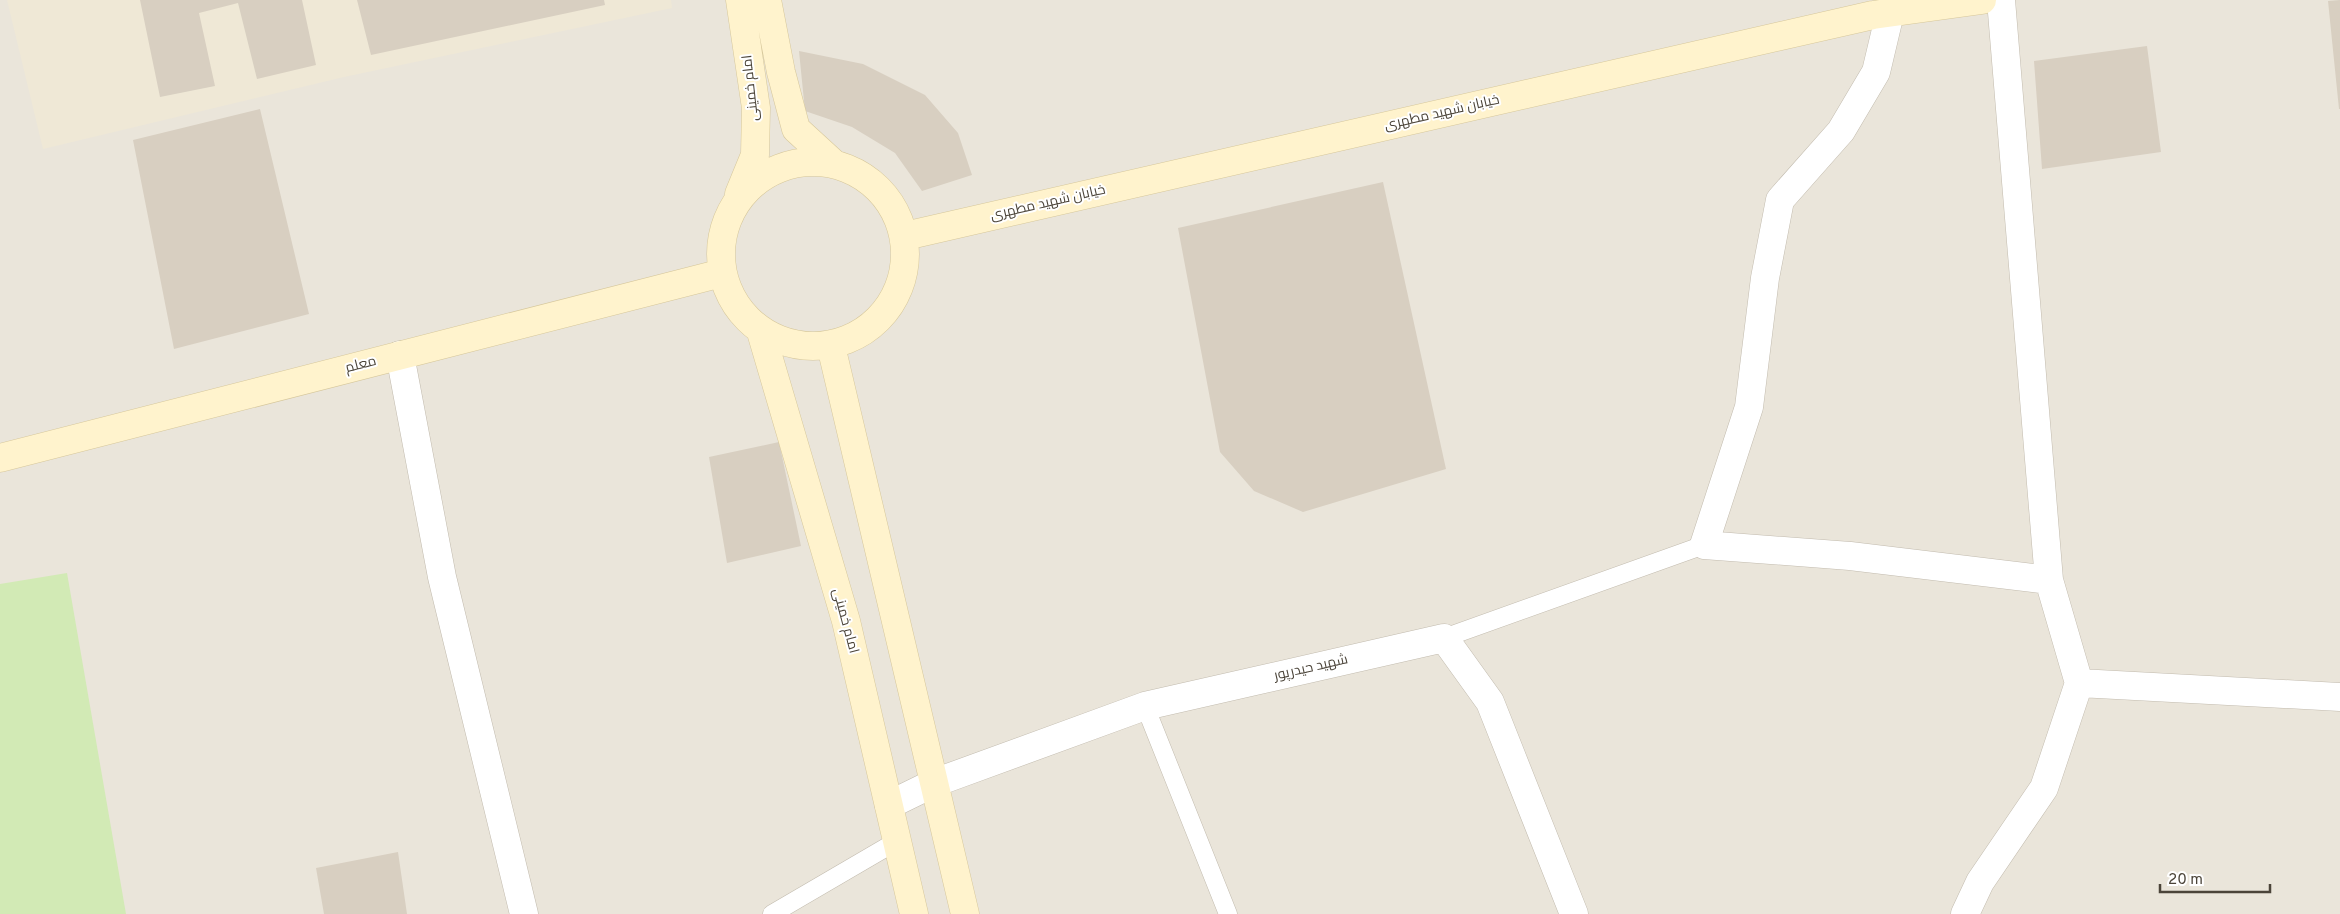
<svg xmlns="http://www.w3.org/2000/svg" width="2340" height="914" font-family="Overpass,Cairo,sans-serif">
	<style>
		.residential { fill: #eae5da }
		.education { fill: #efe8d6 }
		.green { fill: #d2eab5 }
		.building { fill: #d8cfc1 }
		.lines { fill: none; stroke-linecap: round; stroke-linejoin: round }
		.service-casing { stroke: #c2bbae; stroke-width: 19 }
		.minor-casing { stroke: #c2bbae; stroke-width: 29 }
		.tertiary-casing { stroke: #c2bbae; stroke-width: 29 }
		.secondary-casing { stroke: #d6c79b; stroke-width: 29 }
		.service { stroke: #fff; stroke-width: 18 }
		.minor { stroke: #fff; stroke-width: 28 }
		.tertiary { stroke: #fff; stroke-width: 28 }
		.secondary { stroke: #fff3cd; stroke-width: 28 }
		.labels { text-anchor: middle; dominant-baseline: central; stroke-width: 4; stroke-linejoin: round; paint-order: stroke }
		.street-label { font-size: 14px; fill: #4b4439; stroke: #fff }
	</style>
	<rect width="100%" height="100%" fill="#f6f3ec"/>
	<path class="residential" d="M0,0H2340V914H0Z"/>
	<path class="education" d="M7,0H671L672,8L344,77L43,149Z"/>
	<path class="green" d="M67,573L126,914H0V584Z"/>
	<path class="building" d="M140,0H302L316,65L257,79L238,3L199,13L215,86L160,97Z
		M357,0H604L605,5L371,55Z
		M2340,0V109H2339L2328,1Z
		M2147,46L2161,152L2042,169L2034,61Z
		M799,51L863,64L925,95L958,133L972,175L922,191L895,153L852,127L805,111Z
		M260,109L309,314L174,349L133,140Z
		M1383,182L1446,469L1303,512L1254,491L1220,452L1178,228Z
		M779,442L801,546L727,563L709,457Z
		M398,852L407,914H324L316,868Z"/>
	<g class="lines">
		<defs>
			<path id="service" d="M1444,638L1704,545
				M1145,706L1228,914
				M772,914L897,841"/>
			<path id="minor" d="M2001,0L2049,580
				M1890,13L1876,72L1841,131L1780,200L1765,278L1749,407L1704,545L1850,556L2049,580L2079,683L2340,697
				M400,355L442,577L524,914
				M1965,914L1980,882L2044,788L2079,683"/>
			<path id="tertiary" d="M889,805L934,783L1145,706L1444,638L1490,702L1574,914"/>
			<path id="secondary" d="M767,0L781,72L796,129L832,162
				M721 254a92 92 0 1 1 184 0a92 92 0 1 1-184 0Z
				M739,194L755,155L756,108L740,0
				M905,236L1873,15L1982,0
				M761,332L846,621L914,914
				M831,346L965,914
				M0,458L722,273"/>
		</defs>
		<use href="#service" class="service-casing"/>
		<use href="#minor" class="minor-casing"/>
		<use href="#tertiary" class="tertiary-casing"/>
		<use href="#secondary" class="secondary-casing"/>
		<use href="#service" class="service"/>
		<use href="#minor" class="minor"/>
		<use href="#tertiary" class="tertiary"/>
		<use href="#secondary" class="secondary"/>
	</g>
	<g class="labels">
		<g class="street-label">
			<text transform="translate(751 88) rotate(-96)">امام خمینی</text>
			<text transform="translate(1442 113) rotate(-13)">خیابان شهید مطهری</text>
			<text transform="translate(1048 203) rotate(-13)">خیابان شهید مطهری</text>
			<text transform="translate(361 365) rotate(-14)">معلم</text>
			<text transform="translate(845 621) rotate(75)">امام خمینی</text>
			<text transform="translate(1311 668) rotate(-13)">شهید حیدرپور</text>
		</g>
	</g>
	<path d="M2160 884v8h110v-8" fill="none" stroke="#4b4439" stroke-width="2.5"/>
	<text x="2168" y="884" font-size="15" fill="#4b4439" stroke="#ffffff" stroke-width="4" paint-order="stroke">20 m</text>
</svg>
